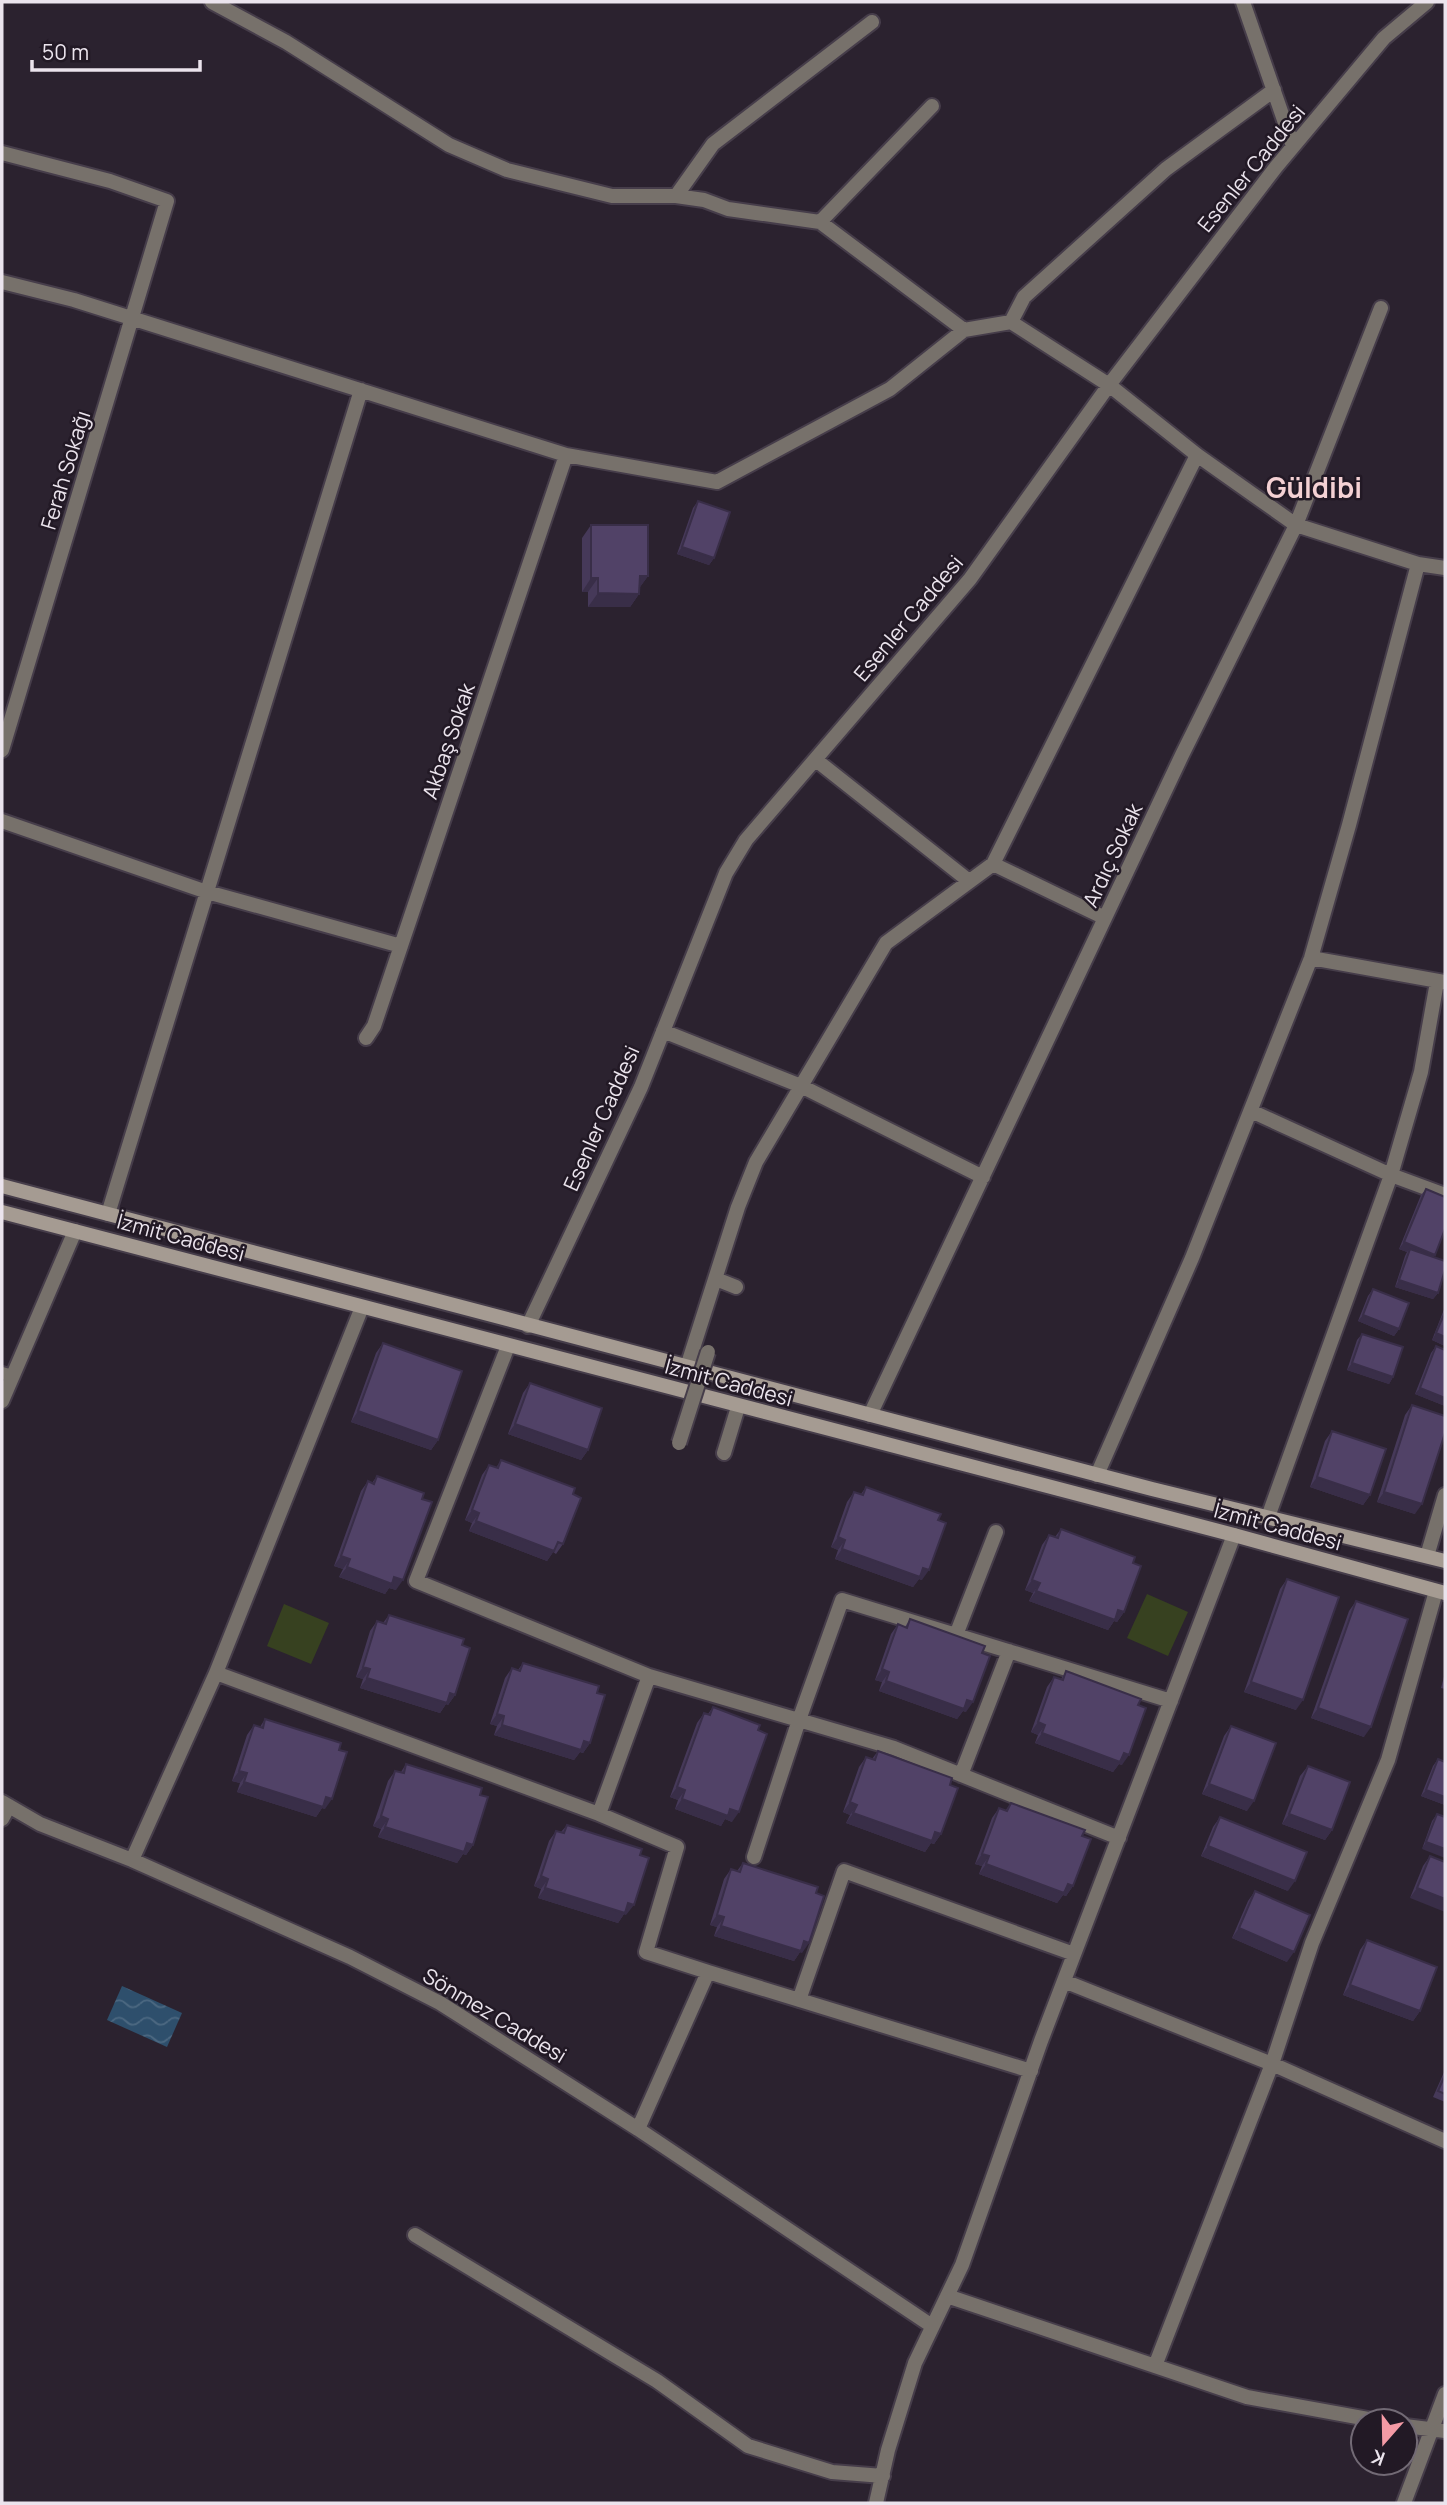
<svg xmlns="http://www.w3.org/2000/svg" width="1447" height="2505" font-family="Manrope,sans-serif">
	<style>
		.park { fill: #374120 }
		.water { fill: url(#water-waves) }
		.lines { fill: none; stroke-linecap: round; stroke-linejoin: round }
		.lane-casing { stroke: #463d4a; stroke-width: 16 }
		.street-casing { stroke: #463d4a; stroke-width: 18 }
		.secondary-casing { stroke: #463d4a; stroke-width: 18 }
		.lane { stroke: #77716b; stroke-width: 12 }
		.street { stroke: #77716b; stroke-width: 14 }
		.secondary { stroke: #a59b92; stroke-width: 14 }
		.street-bridge-casing { stroke: #463d4a; stroke-width: 18; stroke-linecap: butt }
		.street-bridge { stroke: #77716b; stroke-width: 14 }
		.wall { fill: #463959 }
		.shaded-wall { fill: #392e48 }
		.building { fill: #514267; stroke: #392e48; stroke-width: 2 }
		.labels { text-anchor: middle; dominant-baseline: central; stroke-width: 5; stroke-linejoin: round; paint-order: stroke }
		.street-label { font-size: 21px; fill: #ebe4ed; stroke: #221925 }
		.district-label { font-size: 28px; font-weight: bold; fill: #f4d1d4; stroke: #221925 }
	</style>
	<defs>
		<pattern id="water-waves" width="16" height="10" patternUnits="userSpaceOnUse" patternTransform="scale(1.75)"><rect width="16" height="10" fill="#2e4f6c"/><path d="M0 5q4-4 8 0t8 0" fill="none" stroke="#4c6881"/></pattern>
	</defs>
	<rect width="100%" height="100%" fill="#2b222f"/>
	<path class="park" d="M1147,1594L1188,1612L1168,1656L1127,1638Z
		M284,1604L329,1623L311,1664L267,1646Z"/>
	<path class="water" d="M122,1986L182,2013L167,2047L107,2020Z"/>
	<g class="lines">
		<defs>
			<path id="lane" d="M2,1373L13,1376"/>
			<path id="street" d="M212,2L286,42L449,145L507,170L612,196H676L704,200L728,209L820,222L964,330
				M1243,2L1293,146
				M2,153L110,181L167,201L2,750
				M676,196L713,144L872,22
				M820,222L932,106
				M2,282L74,300L566,455L717,482L890,389L964,330L1011,322L1109,385L1197,455L1296,525L1418,564L1445,568
				M1011,322L1024,297L1166,169L1274,90
				M816,760L969,881
				M2,821L207,892L401,946
				M993,864L1105,918
				M1311,958L1444,982
				M663,1031L801,1086L983,1177
				M366,1038L374,1026L566,455
				M1251,1111L1391,1175L1445,1195
				M108,1214L361,390
				M716,1279L736,1287
				M528,1326L641,1087L726,873L746,840L970,579L1109,385L1276,167L1384,38L1427,2
				M508,1346L416,1581L649,1676L894,1748L1119,1838
				M687,1367L738,1207L756,1162L886,943L993,864L1197,455
				M2,1401L75,1231
				M870,1415L1182,755L1296,525L1381,308
				M724,1453L738,1407
				M1097,1475L1192,1258L1311,958L1349,825L1418,564
				M1268,1517L1391,1175L1421,1072L1437,982
				M1427,1556L1445,1495
				M956,1635L996,1532
				M216,1673L599,1814L649,1676
				M961,1775L1009,1651
				M2,1802L40,1824L132,1860L350,1957L440,2003L638,2129L932,2326
				M599,1814L677,1847L646,1952L708,1972
				M2,1819L9,1806
				M754,1857L799,1720L842,1600L1171,1701
				M132,1860L216,1673L362,1307
				M1064,1981L1272,2064L1445,2141
				M799,2000L844,1871L1074,1954
				M638,2129L708,1972L1031,2071
				M415,2235L657,2381L748,2446L832,2472L883,2476
				M947,2296L1247,2397L1379,2421
				M1155,2366L1272,2064L1312,1943L1388,1760L1436,1591
				M1405,2426L1445,2431
				M876,2503L888,2450L915,2363L962,2265L1041,2041L1234,1535
				M1404,2503L1445,2394"/>
			<path id="secondary" d="M2,1186L1152,1489L1445,1561
				M2,1212L1234,1535L1445,1593"/>
		</defs>
		<use href="#lane" class="lane-casing"/>
		<use href="#street" class="street-casing"/>
		<use href="#secondary" class="secondary-casing"/>
		<use href="#lane" class="lane"/>
		<use href="#street" class="street"/>
		<use href="#secondary" class="secondary"/>
		<defs>
			<path id="street-bridge" d="M679,1443L708,1352"/>
		</defs>
		<use href="#street-bridge" class="street-bridge-casing"/>
		<use href="#street-bridge" class="street-bridge"/>
	</g>
	<path class="wall" d="M698,501L714,558L709,565L677,554L693,508Z
		M591,525L648,576L639,588V594L630,607H588V592H582V538Z
		M1426,1189L1435,1255L1433,1257L1438,1293L1433,1299L1395,1287L1405,1256L1407,1252L1399,1249L1421,1195Z
		M1373,1289L1399,1329L1394,1336L1358,1321L1368,1296Z
		M1445,1307V1346L1432,1340Z
		M1362,1334L1393,1377L1389,1384L1347,1370L1357,1340Z
		M383,1343L438,1440L431,1450L351,1422L376,1353Z
		M1436,1346L1445,1406L1415,1394L1431,1353Z
		M530,1383L588,1450L581,1460L508,1434L523,1393Z
		M1412,1405L1415,1514L1377,1502L1405,1415Z
		M1332,1431L1370,1495L1363,1505L1310,1487L1325,1441Z
		M501,1460L573,1494L563,1544L556,1554L553,1552L547,1561L469,1531L472,1523L465,1520L482,1475L489,1465L496,1468Z
		M377,1476L396,1590L389,1588L385,1594L339,1577L343,1569L334,1566L361,1491L368,1481L372,1483Z
		M866,1487L922,1580L919,1579L913,1587L835,1559L838,1550L831,1547L847,1502L854,1492L861,1494Z
		M1061,1529L1133,1563L1124,1612L1117,1622L1114,1621L1108,1630L1029,1601L1033,1593L1025,1590L1042,1545L1049,1535L1055,1537Z
		M1287,1579L1296,1710L1244,1692L1280,1589Z
		M1356,1601L1364,1737L1311,1718L1349,1611Z
		M389,1615L462,1645L455,1695L448,1705L446,1704L440,1713L360,1688L363,1679L356,1677L370,1631L377,1621L383,1623Z
		M910,1619L966,1712L963,1711L957,1719L879,1691L882,1682L875,1680L891,1634L898,1624L905,1627Z
		M523,1663L597,1693L590,1743L583,1753L580,1752L574,1760L494,1735L497,1726L490,1724L505,1678L512,1668L518,1670Z
		M1066,1671L1122,1765L1119,1764L1113,1772L1035,1743L1038,1735L1031,1732L1047,1687L1054,1677L1061,1679Z
		M1445,1673V1689L1441,1688Z
		M713,1707L732,1822L725,1819L721,1826L675,1809L678,1800L670,1797L697,1723L704,1713L708,1714Z
		M265,1719L325,1809L322,1808L316,1817L237,1792L240,1783L232,1781L247,1735L254,1725L260,1727Z
		M1231,1726L1247,1811L1202,1794L1224,1736Z
		M878,1751L950,1785L941,1834L934,1844L931,1843L925,1852L846,1823L850,1815L843,1812L859,1767L866,1757L872,1759Z
		M1438,1759L1445,1805L1421,1796L1433,1766Z
		M406,1764L480,1795L473,1845L466,1855L463,1854L457,1863L378,1837L381,1829L373,1826L388,1781L395,1771L401,1772Z
		M1308,1766L1332,1830L1325,1840L1282,1824L1300,1776Z
		M1011,1803L1082,1836L1073,1886L1066,1896L1063,1895L1057,1903L979,1874L982,1866L975,1864L992,1818L999,1808L1005,1811Z
		M1437,1814L1445,1817L1422,1849L1432,1821Z
		M1220,1817L1288,1891L1201,1856L1213,1827Z
		M567,1825L626,1915L624,1914L618,1923L538,1898L541,1889L534,1886L549,1841L556,1831L561,1832Z
		M1430,1856L1445,1862L1410,1898L1423,1866Z
		M743,1863L802,1953L800,1952L794,1961L714,1936L717,1927L710,1925L724,1879L731,1869L737,1871Z
		M1255,1891L1287,1962L1232,1938L1248,1901Z
		M1367,1940L1420,2011L1413,2021L1343,1995L1360,1950Z
		M1445,2070V2102L1433,2097Z"/>
	<path class="shaded-wall" d="M682,547L714,558L709,565L677,554Z
		M640,576H648L638,590Z
		M591,578H598L588,592H582Z
		M598,593L639,594L630,607H588Z
		M1404,1242L1435,1255L1430,1261L1410,1249L1407,1252L1399,1249Z
		M1399,1280L1438,1293L1433,1299L1395,1287Z
		M1363,1315L1399,1329L1394,1336L1358,1321Z
		M1436,1333L1445,1337V1346L1432,1340Z
		M1352,1363L1393,1377L1389,1384L1347,1370Z
		M1420,1388L1445,1398V1406L1415,1394Z
		M358,1411L438,1440L431,1450L351,1422Z
		M515,1424L588,1450L581,1460L508,1434Z
		M1317,1477L1370,1495L1363,1505L1310,1487Z
		M1384,1492L1422,1504L1415,1514L1377,1502Z
		M472,1510L479,1513L472,1523L465,1520Z
		M476,1521L554,1551L547,1561L469,1531Z
		M838,1537L845,1540L838,1550L831,1547Z
		M842,1549L923,1568L929,1570L922,1580L919,1579L913,1587L835,1559Z
		M341,1556L350,1559L343,1569L334,1566Z
		M347,1567L394,1577L403,1580L396,1590L389,1588L385,1594L339,1577Z
		M1032,1580L1040,1583L1033,1593L1025,1590Z
		M1036,1591L1118,1610L1124,1612L1117,1622L1114,1621L1108,1630L1029,1601Z
		M363,1667L370,1669L363,1679L356,1677Z
		M882,1669L889,1672L882,1682L875,1680Z
		M367,1678L450,1693L455,1695L448,1705L446,1704L440,1713L360,1688Z
		M886,1681L967,1700L973,1702L966,1712L963,1711L957,1719L879,1691Z
		M1251,1682L1303,1700L1296,1710L1244,1692Z
		M1318,1708L1371,1727L1364,1737L1311,1718Z
		M497,1714L504,1716L497,1726L490,1724Z
		M1038,1722L1045,1725L1038,1735L1031,1732Z
		M502,1725L584,1741L590,1743L583,1753L580,1752L574,1760L494,1735Z
		M1042,1733L1124,1753L1129,1755L1122,1765L1119,1764L1113,1772L1035,1743Z
		M239,1771L247,1773L240,1783L232,1781Z
		M244,1782L326,1797L332,1799L325,1809L322,1808L316,1817L237,1792Z
		M1209,1784L1254,1801L1247,1811L1202,1794Z
		M677,1787L685,1790L678,1800L670,1797Z
		M1426,1790L1445,1797V1805L1421,1796Z
		M682,1799L730,1809L739,1812L732,1822L725,1819L721,1826L675,1809Z
		M850,1802L857,1805L850,1815L843,1812Z
		M853,1813L935,1832L941,1834L934,1844L931,1843L925,1852L846,1823Z
		M1289,1814L1332,1830L1325,1840L1282,1824Z
		M381,1816L388,1819L381,1829L373,1826Z
		M385,1827L473,1845L466,1855L463,1854L457,1863L378,1837Z
		M1426,1842L1445,1849V1858L1422,1849Z
		M1208,1846L1295,1881L1288,1891L1201,1856Z
		M982,1854L989,1856L982,1866L975,1864Z
		M986,1864L1068,1884L1073,1886L1066,1896L1063,1895L1057,1903L979,1874Z
		M541,1876L548,1879L541,1889L534,1886Z
		M545,1888L628,1903L634,1905L626,1915L624,1914L618,1923L538,1898Z
		M1417,1888L1445,1899V1912L1410,1898Z
		M717,1915L724,1917L717,1927L710,1925Z
		M721,1926L804,1941L809,1943L802,1953L800,1952L794,1961L714,1936Z
		M1239,1928L1294,1952L1287,1962L1232,1938Z
		M1350,1985L1420,2011L1413,2021L1343,1995Z"/>
	<path class="building" d="M698,501L730,512L714,558L682,547Z
		M591,525H648V576H640L639,594L598,593V578H591Z
		M1426,1189L1445,1197V1229L1435,1255L1404,1242Z
		M1410,1249L1445,1261V1270L1438,1293L1399,1280Z
		M1373,1289L1409,1303L1399,1329L1363,1315Z
		M1445,1312V1337L1436,1333Z
		M1362,1334L1403,1347L1393,1377L1352,1363Z
		M383,1343L462,1371L438,1440L358,1411Z
		M1436,1346L1445,1350V1398L1420,1388Z
		M530,1383L602,1408L588,1450L515,1424Z
		M1412,1405L1445,1416V1433L1422,1504L1384,1492Z
		M1332,1431L1386,1449L1370,1495L1317,1477Z
		M501,1460L575,1488L573,1494L581,1498L563,1544L558,1542L554,1551L476,1521L479,1513L472,1510L489,1465L498,1468Z
		M377,1476L424,1493L422,1499L432,1502L403,1580L394,1577L392,1584L347,1567L350,1559L341,1556L368,1481L374,1484Z
		M866,1487L941,1514L938,1520L946,1523L929,1570L923,1568L920,1577L842,1549L845,1540L838,1537L854,1492L863,1495Z
		M1061,1529L1135,1557L1133,1563L1141,1566L1124,1612L1118,1610L1115,1620L1036,1591L1040,1583L1032,1580L1049,1535L1058,1538Z
		M1287,1579L1339,1597L1303,1700L1251,1682Z
		M1356,1601L1408,1619L1371,1727L1318,1708Z
		M389,1615L464,1639L462,1645L470,1648L455,1695L450,1693L447,1703L367,1678L370,1669L363,1667L377,1621L386,1624Z
		M910,1619L985,1646L982,1653L990,1656L973,1702L967,1700L964,1709L886,1681L889,1672L882,1669L898,1624L907,1628Z
		M523,1663L599,1686L597,1693L605,1695L590,1743L584,1741L581,1750L502,1725L504,1716L497,1714L512,1668L520,1671Z
		M1066,1671L1141,1699L1138,1705L1146,1708L1129,1755L1124,1753L1120,1762L1042,1733L1045,1725L1038,1722L1054,1677L1063,1680Z
		M713,1707L760,1725L758,1730L767,1734L739,1812L730,1809L728,1816L682,1799L685,1790L677,1787L704,1713L710,1715Z
		M265,1719L341,1743L339,1750L347,1752L332,1799L326,1797L323,1807L244,1782L247,1773L239,1771L254,1725L263,1728Z
		M1231,1726L1276,1743L1254,1801L1209,1784Z
		M878,1751L952,1778L950,1785L958,1788L941,1834L935,1832L932,1841L853,1813L857,1805L850,1802L866,1757L875,1760Z
		M1438,1759L1445,1762V1797L1426,1790Z
		M406,1764L482,1788L480,1795L488,1797L473,1845L467,1843L464,1852L385,1827L388,1819L381,1816L395,1771L404,1773Z
		M1308,1766L1350,1782L1332,1830L1289,1814Z
		M1011,1803L1085,1830L1082,1836L1091,1839L1073,1886L1068,1884L1064,1893L986,1864L989,1856L982,1854L999,1808L1007,1811Z
		M1437,1814L1445,1817V1849L1426,1842Z
		M1220,1817L1307,1852L1295,1881L1208,1846Z
		M567,1825L642,1849L640,1855L649,1858L634,1905L628,1903L625,1913L545,1888L548,1879L541,1876L556,1831L564,1833Z
		M1430,1856L1445,1862V1899L1417,1888Z
		M743,1863L818,1887L816,1893L824,1896L809,1943L804,1941L801,1951L721,1926L724,1917L717,1915L731,1869L740,1872Z
		M1255,1891L1310,1915L1294,1952L1239,1928Z
		M1367,1940L1437,1967L1420,2011L1350,1985Z
		M1445,2075V2094L1438,2091Z"/>
	<g class="labels">
		<g class="street-label">
			<text transform="translate(1251 168) rotate(-51)">Esenler Caddesi</text>
			<text transform="translate(65 470) rotate(-73)">Ferah Sokağı</text>
			<text transform="translate(908 618) rotate(-50)">Esenler Caddesi</text>
			<text transform="translate(448 741) rotate(-71)">Akbaş Sokak</text>
			<text transform="translate(1112 855) rotate(-65)">Ardıç Sokak</text>
			<text transform="translate(601 1118) rotate(-66)">Esenler Caddesi</text>
			<text transform="translate(181 1237) rotate(15)">İzmit Caddesi</text>
			<text transform="translate(729 1382) rotate(15)">İzmit Caddesi</text>
			<text transform="translate(1278 1526) rotate(15)">İzmit Caddesi</text>
			<text transform="translate(495 2015) rotate(31)">Sönmez Caddesi</text>
		</g>
		<g class="district-label">
			<text x="1314" y="487">Güldibi</text>
		</g>
	</g>
	<rect width="1447" height="2505" fill="none" stroke="#ebe4ed" stroke-width="7"/>
	<g transform="translate(1384 2442) rotate(200)"><circle r="33" fill="#221925" stroke="#726a75" stroke-width="2"/>
	<path d="M0-5L12 26L0 18L-12 26Z" fill="#f49aa5"/>
	<text y="-10" font-size="19" font-weight="bold" text-anchor="middle" fill="#ebe4ed">K</text>
	</g>
	<path d="M32 60v10h168v-10" fill="none" stroke="#ebe4ed" stroke-width="3.5"/>
	<text x="42" y="60" font-size="21" fill="#ebe4ed" stroke="#221925" stroke-width="5" paint-order="stroke">50 m</text>
</svg>
